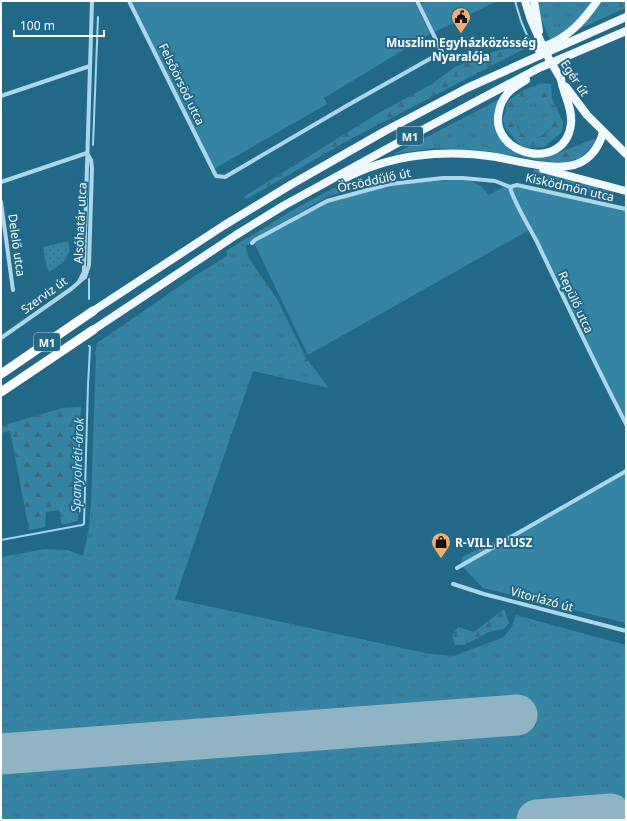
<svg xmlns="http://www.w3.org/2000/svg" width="627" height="821" font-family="'Noto Sans',sans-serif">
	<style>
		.grass { fill: url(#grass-tufts) }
		.forest { fill: url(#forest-firs); fill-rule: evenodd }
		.park { fill: url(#park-dots) }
		.garden { fill: #3684a4 }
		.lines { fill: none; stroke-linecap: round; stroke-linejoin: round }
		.stream { stroke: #a1d6ea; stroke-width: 2 }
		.runway { stroke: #90b4c3; stroke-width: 41 }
		.minor { stroke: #add7e9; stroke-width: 4 }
		.primary { stroke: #f0f9fe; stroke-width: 8 }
		.motorway { stroke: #fff; stroke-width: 9 }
		.primary-bridge { stroke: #f0f9fe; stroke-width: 8 }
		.labels { text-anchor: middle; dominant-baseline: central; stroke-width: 4; stroke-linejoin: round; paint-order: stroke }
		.shield { fill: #226887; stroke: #bdd2db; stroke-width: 1 }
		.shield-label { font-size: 11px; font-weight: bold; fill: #fff }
		.poi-label { font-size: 12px; font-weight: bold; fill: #fff; stroke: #226887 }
		.street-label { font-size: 12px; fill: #fff; stroke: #226887 }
		.water-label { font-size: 13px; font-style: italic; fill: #bce2f2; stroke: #226887 }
	</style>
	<defs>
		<pattern id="grass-tufts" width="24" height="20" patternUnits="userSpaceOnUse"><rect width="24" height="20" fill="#3684a4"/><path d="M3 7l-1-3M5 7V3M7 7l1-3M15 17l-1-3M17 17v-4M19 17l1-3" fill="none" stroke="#406b7c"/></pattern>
		<pattern id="forest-firs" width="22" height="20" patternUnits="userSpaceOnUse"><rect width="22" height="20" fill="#3684a4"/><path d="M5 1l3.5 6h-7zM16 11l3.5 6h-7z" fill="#406b7c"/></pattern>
		<pattern id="park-dots" width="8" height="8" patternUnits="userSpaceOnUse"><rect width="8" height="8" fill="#3684a4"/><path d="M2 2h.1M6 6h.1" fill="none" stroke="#406b7c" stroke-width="1.8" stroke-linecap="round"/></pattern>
	</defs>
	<rect width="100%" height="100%" fill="#226887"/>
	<path class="grass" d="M538,1H592C582,17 567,31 550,40L540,16Z
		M601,1H611V3L619,10L623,9L579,29Z
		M537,94C546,96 548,100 552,107C565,133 523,151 518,126C517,124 515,120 515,117C517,105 526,97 537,94Z
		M500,99L495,120L498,136L511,151L539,157L552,155L594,139L596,140L595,143L580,158L562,163L543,161L488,151L435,148L394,154Z
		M361,178L354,188L327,197L269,230L246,246L248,257L277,299L304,354L306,359L303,362L308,361L329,388L253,371L175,599L430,654L454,656L504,637L512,626L516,615L626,645V820H1V557L45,549L68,550L83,556L89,528L91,502L96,356L95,354L97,343L190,279L227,256L226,251L298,207L332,189Z"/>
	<path class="forest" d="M611,1H626V8C620,11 617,10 611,6Z
		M527,43V47L524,49L345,142L247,199L243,197L377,114L432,84L455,67L493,52Z
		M542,83L551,84L552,98L563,122L562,132L544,147L529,148L521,146L505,128L503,119L508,101L524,90ZM537,94C565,102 557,144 527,137C523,136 520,133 518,129C512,113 520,98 537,94Z
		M589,143H592V145C583,151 569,162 556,160L557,156Z
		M535,169L614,192V194L604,197L532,172Z
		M81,407L78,521L62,525L59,510L46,512L45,527L29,530L10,431L1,433V426L63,408Z
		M504,609L509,623L504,629L489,632L465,645H455L452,636L458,627L474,632Z"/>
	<path class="park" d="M68,241L70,250L64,262L49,272L46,265L43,247Z"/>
	<path class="garden" d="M131,1H414L430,34L324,98L327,104L214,169Z
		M427,1H497L435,32L421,4Z
		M467,179L481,186L489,195L503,187H510L513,185L626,209V424L529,230L308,355L254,243L329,200L372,188L406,183Z
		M626,471V623L483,588L461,565L462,557L549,515Z"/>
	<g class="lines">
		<path class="stream" d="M515,1L521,21L529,40
			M93,145L98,17
			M89,299V279
			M1,540L82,525L84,524L88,385L90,347L89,346"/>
		<path class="runway" d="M1,754L517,715
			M537,820L611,814"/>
		<path class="minor" d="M129,1L216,176L225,177L348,105L442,52L417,1
			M1,96L90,66
			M1,182L87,153
			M510,187C513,201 530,228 537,242C566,303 595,364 626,424
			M510,187L517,185L626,209
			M1,202L13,290
			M252,243L255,240L327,201L390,184L443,178H463L495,181L510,187
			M79,282L84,272V266L92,1
			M1,338L71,289L85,277L89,265L92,168L91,160L88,155
			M457,568L626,471
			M453,584L484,594L626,631"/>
		<path class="primary" d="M525,1L531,20L539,38
			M534,1L539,31
			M538,49C545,46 554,43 561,38C575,30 588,14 597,1
			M526,80C520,84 512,88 507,94C503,99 500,105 499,111C488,155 565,174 571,124C573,108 563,94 561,79
			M566,87L587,115L626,154
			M543,169L626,191
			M342,180C389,154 444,149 496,157C517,161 547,169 568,166C587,164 599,149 603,132
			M93,311L223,226L292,184L385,131L467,88L626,17
			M93,330L236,235L283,206L394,145L539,68L626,31"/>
		<path class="motorway" d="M1,374L93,311
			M1,392L93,330"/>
		<path class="primary-bridge" d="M539,38L549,59L561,79"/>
	</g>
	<defs>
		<symbol id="civic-pin" viewBox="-11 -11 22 30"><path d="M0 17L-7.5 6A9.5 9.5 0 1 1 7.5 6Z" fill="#f5ac6f" stroke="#226887"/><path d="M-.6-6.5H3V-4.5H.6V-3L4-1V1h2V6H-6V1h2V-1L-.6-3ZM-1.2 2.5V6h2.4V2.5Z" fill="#111"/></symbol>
		<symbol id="shop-pin" viewBox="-11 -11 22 30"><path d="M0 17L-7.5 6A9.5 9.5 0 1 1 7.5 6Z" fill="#f5ac6f" stroke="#226887"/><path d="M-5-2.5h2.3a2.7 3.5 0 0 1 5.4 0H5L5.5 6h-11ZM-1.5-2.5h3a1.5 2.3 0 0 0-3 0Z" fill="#111"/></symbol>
	</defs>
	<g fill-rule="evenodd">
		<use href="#civic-pin" x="450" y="6" width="22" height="30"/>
		<use href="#shop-pin" x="430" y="531" width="22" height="30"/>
	</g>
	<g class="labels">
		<g class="shield">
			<rect x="397" y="127" width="26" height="18" rx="3"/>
			<rect x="34" y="333" width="26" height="18" rx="3"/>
		</g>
		<g class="shield-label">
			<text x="410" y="136">M1</text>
			<text x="47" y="342">M1</text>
		</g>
		<g class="poi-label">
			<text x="461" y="42">Muszlim Egyházközösség<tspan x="461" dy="14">Nyaralója</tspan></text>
			<text x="455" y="542" text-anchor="start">R-VILL PLUSZ</text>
		</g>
		<g class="street-label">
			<text transform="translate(575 78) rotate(57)">Egér út</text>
			<text transform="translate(182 84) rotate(64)">Felsőörsöd utca</text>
			<text transform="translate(374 180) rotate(-12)">Örsöddűlő út</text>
			<text transform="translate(570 187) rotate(13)">Kisködmön utca</text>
			<text transform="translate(80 223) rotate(-87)">Alsóhatár utca</text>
			<text transform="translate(17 245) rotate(82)">Delelő utca</text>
			<text transform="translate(44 295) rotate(-36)">Szerviz út</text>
			<text transform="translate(576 302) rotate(65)">Repülő utca</text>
			<text transform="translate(542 599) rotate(15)">Vitorlázó út</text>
		</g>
		<g class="water-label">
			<text transform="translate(77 465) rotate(-88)">Spanyolréti-árok</text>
		</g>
	</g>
	<rect width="627" height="821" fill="none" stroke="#ffffff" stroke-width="4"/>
	<path d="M14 30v6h90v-6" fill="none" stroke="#ffffff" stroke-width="2"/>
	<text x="20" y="30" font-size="12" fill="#ffffff" stroke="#226887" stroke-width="3" paint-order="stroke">100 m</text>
</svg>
